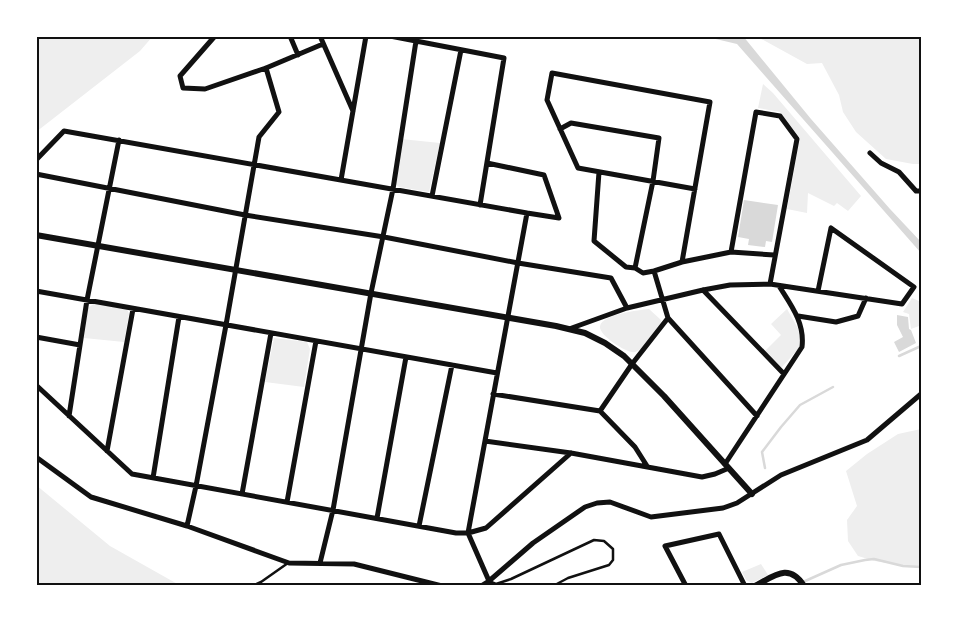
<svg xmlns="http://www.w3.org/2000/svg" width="957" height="622" font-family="'Public Sans',sans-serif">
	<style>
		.green { fill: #eee }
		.water { fill: #d9d9d9 }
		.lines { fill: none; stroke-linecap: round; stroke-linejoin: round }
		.stream { stroke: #d9d9d9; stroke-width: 2.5 }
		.service { stroke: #111; stroke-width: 2.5 }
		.minor { stroke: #111; stroke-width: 5 }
		.tertiary { stroke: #111; stroke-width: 6 }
		.neatline { fill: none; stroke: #111; stroke-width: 2 }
	</style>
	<rect width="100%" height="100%" fill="#fff"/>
	<path class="green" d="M36,36H153L140,51L36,132Z
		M756,36H921V164H913L886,159L856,132L843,112L839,95L822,63L807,64Z
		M763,84L773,93L861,196L848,211L837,203L834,206L808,193L807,213L787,209L800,138L780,112L758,108Z
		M401,139L440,143L429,192L399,187L394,183Z
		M912,298L921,302V323L919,326L911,329L909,314L903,312Z
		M95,303L127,309L129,314L124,342L84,338L88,308Z
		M649,309L661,320L662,324C655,332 646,349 635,352C628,354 598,335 600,326C603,314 639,310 649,309Z
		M787,309L800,332L801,346L782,367L778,366L765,351L781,335L771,324Z
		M274,338L307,342L310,349L304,387L265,382Z
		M921,429V568L875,561L858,556L848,541L847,520L857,506L846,471L867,454L898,434Z
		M36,485L110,546L181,586H36Z
		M761,564L768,575L752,583L746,580L742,572Z"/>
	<path class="water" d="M703,36H743L811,119L890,209L921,242V253L737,44Z
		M744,200L778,205L772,242L766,241L765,247L748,245L749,239L738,237Z
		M897,315L908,317L909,329L911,330L916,343L899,352L894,342L903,337L897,325Z"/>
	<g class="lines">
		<path class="stream" d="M899,356L921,346
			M765,468L762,452L781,427L800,405L833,387
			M794,586L841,565L865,560L874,559L903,566L921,567"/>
		<path class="service" d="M489,581L496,584L511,579L594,540L604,541L613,549V560L609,565L568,578L553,586
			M252,586L261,582L288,563"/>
		<path class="minor" d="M215,36L180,76L183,88L205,89L266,68L323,44
			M290,36L298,55
			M320,36L353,111
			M390,36L504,58L480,205
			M560,129L571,123L659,138L653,181L635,268
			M870,153L881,163L899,172L916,191H921
			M36,160L64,131L527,213L559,218L544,175L487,163
			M599,172L594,241L626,267L635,268L643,273L654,271L682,262L731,252L774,255
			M36,174L245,215L384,237L518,263L611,278L627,308
			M341,180L366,36
			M432,196L461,50
			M731,252L756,112L780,116L797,139L770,284
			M682,262L710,102L552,73L547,100L578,168L695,189
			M703,290L784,374
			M36,291L497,373
			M798,316L836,322L858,316L866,298
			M668,318L757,416
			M569,329L627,308L703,290L730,285L770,284L902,304L914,287L831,228L818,291
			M36,337L80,345
			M36,385L132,474L456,533H468L486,528L571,453
			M493,394L600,411L635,447L647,466
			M600,411L632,364L668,318L654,271
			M69,416L87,300L119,140
			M485,441L571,453L702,477L715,474L729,468
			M107,451L133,309
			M36,457L91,497L187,526L289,563L354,564L442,586
			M725,464L802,347C805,323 791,305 779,286
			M153,478L179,317
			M242,494L271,333
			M287,502L316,341
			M377,518L406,357
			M187,526L196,486L226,325L259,137L279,112L266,68
			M419,526L452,365
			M320,563L333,510L371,293L393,189L416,41
			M489,581L468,533L527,213
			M481,586L489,581L533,543L585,507L597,503L610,502L651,517L723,508L737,503L781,475L867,440L921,394
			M686,586L665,546L719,534L745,586"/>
		<path class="tertiary" d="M36,235L556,326L585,333L605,343L624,356L664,396L752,494
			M755,586C774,576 789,562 804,586"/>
	</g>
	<rect width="957" height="622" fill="none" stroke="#ffffff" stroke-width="75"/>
	<rect x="38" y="38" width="882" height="546" class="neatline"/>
</svg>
